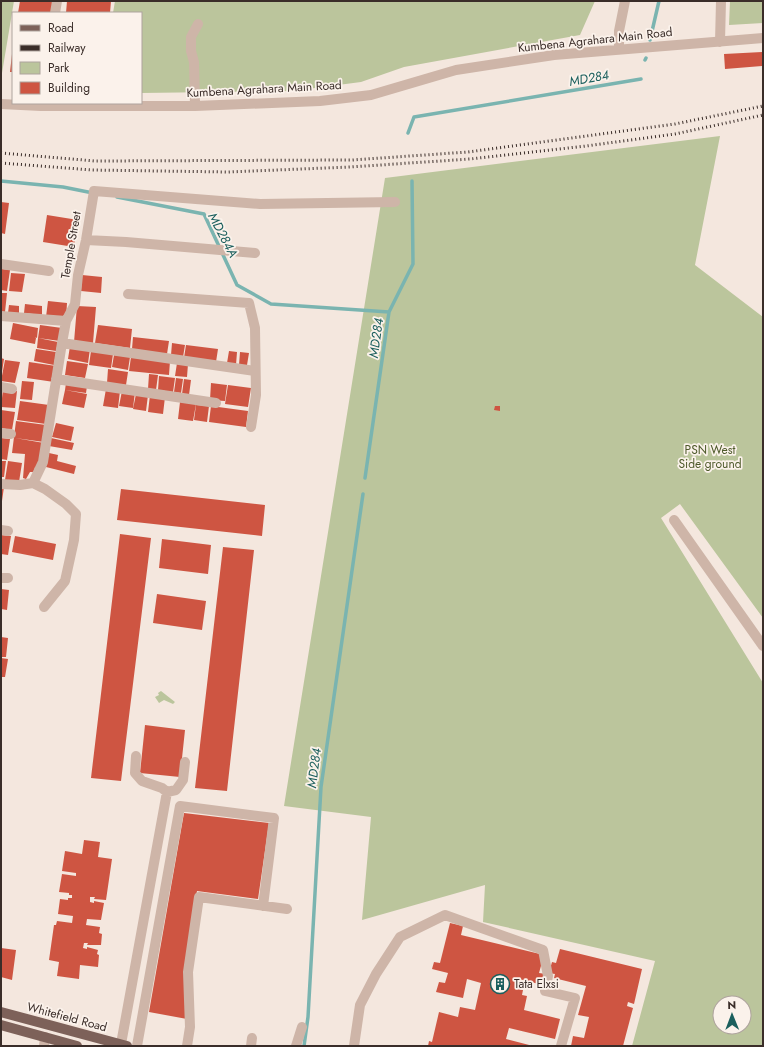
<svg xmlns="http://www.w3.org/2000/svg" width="764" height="1047" font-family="Jost,sans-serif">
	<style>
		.green { fill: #bbc59c; fill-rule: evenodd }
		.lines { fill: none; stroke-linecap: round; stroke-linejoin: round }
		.stream { stroke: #7ab4b0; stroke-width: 3.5 }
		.building { fill: #ce5542 }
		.minor { stroke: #ceb5a8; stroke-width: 10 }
		.major { stroke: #7d6159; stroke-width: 10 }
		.rail { stroke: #3a2d29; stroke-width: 3; stroke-dasharray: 1 3; stroke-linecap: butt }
		.labels { text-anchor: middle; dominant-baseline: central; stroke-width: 3.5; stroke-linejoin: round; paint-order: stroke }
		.street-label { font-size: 12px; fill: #3a2d29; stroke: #fbf2eb }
		.park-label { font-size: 12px; fill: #4e5a2b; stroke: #fbf2eb }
		.poi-label { font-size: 12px; fill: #3a2d29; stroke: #fbf2eb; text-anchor: start }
		.water-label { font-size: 13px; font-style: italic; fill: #1b5f5d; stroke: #fbf2eb }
	</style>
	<rect width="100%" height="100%" fill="#f4e7de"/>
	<path class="green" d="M1,1H14L1,79Z
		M115,1H595L580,35L404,67L361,82L292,91L141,93V13H113Z
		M730,1H763V23L729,25Z
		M720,136L695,265L763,317V618L680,504L661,518L763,683V1046H632L655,961L483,922L485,885L362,920L371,817L284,806L385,178ZM720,1003H744V1027H720Z
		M161,691L175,702L173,704L164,700L159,703L155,697L159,695L158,693Z"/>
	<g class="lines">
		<path class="stream" d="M650,40L659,1
			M645,60L646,58
			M408,133L414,117L641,79
			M1,181L63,187L93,193
			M117,197L204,214L237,285L271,304L389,312
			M365,478L389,312L413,264L412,181
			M304,1046L308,1017L321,787L363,494"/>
	</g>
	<path class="building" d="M20,1H54L52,13H18Z
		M67,1H111L110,13H66Z
		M762,52V66L725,69L724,54Z
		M12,54H13V72H10Z
		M1,202L9,203L5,234L1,233Z
		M47,215L78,220L74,247L43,242Z
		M2,269L10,270L7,291L1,290Z
		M11,273L25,274L22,292L9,291Z
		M82,275L102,277L101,293L81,291Z
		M1,293H7L5,312H1Z
		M48,301L67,303L66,319L46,317Z
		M25,304L42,306V315L24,313Z
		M9,305L19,306V314L8,313Z
		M77,306L96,307L93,343L74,342Z
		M13,323L38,328L37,338L35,337L36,338L35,344L10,339Z
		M40,325L62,328L60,341L38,338Z
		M98,325L132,329L130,348L95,343Z
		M133,337L169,341L167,354L132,349Z
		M38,338L58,342L56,351L37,348Z
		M172,343L185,345L183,357L171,355Z
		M186,345L218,349L216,362L184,358Z
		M70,346L90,349L88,363L68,359Z
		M36,349L56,352L54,365L34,361Z
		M91,351L113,354L111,368L89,365Z
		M229,351L237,352L236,365L227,363Z
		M240,352L249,353L247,365H239Z
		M114,355L130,357L128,370L112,367Z
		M131,357L170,361L169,375L129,371Z
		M1,358L4,359L2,372H1Z
		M5,360L20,362L15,383L1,381Z
		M67,361L88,364L85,378L65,375Z
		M29,362L56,366L54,382L27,378Z
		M177,363L188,364L187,377L175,376Z
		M108,369L128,372L126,385L107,383Z
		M149,374L158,375L156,390L148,389Z
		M159,376L175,378L173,392L158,390Z
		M176,378L183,379L181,393L174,392Z
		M184,379L191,380L189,395L182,394Z
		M22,381L34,382L32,400L20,399Z
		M66,383L87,386L86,393L65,390Z
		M211,383L227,385L225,401L210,400Z
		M228,385L251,388L248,407L225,404Z
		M3,389L17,391L15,408L1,407Z
		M106,389L120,391L118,408L103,406Z
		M65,390L87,394L84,408L62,404Z
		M122,391L135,392L133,408L119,406Z
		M136,394L148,395L146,411L133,409Z
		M150,395L165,397L163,414L148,412Z
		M20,401L49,405L46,424L17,420Z
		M180,402L196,404L193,421L178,419Z
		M196,405L209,406L207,422L194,420Z
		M211,406L248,411L246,427L209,422Z
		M495,406H500V411L494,410Z
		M1,410L15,412L12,430L1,428Z
		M16,421L46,425L44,442L15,438L44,443L38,467H35L34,472H30L26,479L23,478L25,454L12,453Z
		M56,423L74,427L71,441L52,437Z
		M1,438L10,439L7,460L1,459Z
		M51,438L74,443L72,450L49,446Z
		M49,453L58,455L57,461L76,466L74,474L46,467Z
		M1,461H6L4,477H1Z
		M8,461L22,463L19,482L5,480Z
		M1,487H4L2,501H1Z
		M121,489L265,505L262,536L117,520Z
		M120,534L151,538L121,781L91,778Z
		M1,535L11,536L8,555L1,554Z
		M15,536L56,544L53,560L12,552Z
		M162,539L211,545L208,574L159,568Z
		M223,547L254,550L227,791L195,788Z
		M1,589L9,590L7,610L1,609Z
		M157,594L206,601L202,630L153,623Z
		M1,637L8,638L6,657H1Z
		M1,658L8,659L5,677H1Z
		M145,725L185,730L180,777L140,773Z
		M184,813L269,823L258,899L197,891L184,970L187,1019L149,1012Z
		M84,840L100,842L98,857L112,859L106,900L94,899L95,897H90V902L94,903V901L104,903L101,920L87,919L86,925L100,927L99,933L102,934L101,945H87L88,943H84L83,948L87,949V947L98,950L97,954L99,955L98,967L80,965L79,979L57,976L59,962L49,960L54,925H56L57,921L72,923L73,916L58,914L60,899L68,900V898H72V895H69V893L59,892L62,874L76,876V873L62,871L65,851L82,854Z
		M450,923L463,926L461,935L544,955L539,973L546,974L543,985L519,979L517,989L523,990L522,995L527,996L524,1010L560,1019L555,1039L509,1028L506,1039L533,1046H428L429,1041L432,1042L439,1012L458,1017L460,1007L475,1010L481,983L467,979L463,998L436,992L439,982L445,983L448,973L432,969L434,962L440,963Z
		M1,948L16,950L12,980L1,977Z
		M560,949L642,969L634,1004L628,1002L627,1006L633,1008L623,1046H571L573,1036L584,1038L589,1017L578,1015L586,986L554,978L555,974L549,973L552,962L556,963Z"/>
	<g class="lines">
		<path class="minor" d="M55,13L57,1
			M720,42L721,1
			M619,49V31L625,1
			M1,104L41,106H195L320,101L371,95L456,70L554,55L763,38
			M195,106L194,62L191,51V37L198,24
			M86,240L126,242L255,253
			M1,264L49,271
			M128,294L249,303L255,328L256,395L251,427
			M1,316L66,321
			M62,343L255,371
			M56,379L216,403
			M1,387L12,389
			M1,433L11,434
			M33,483L43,462L62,343L66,321L75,304L78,275L86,240L94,191L260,204L395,202
			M1,484L20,485L33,483L45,489L66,504L76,514L74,540L65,581L44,607
			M674,520L763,646
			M1,530L8,531
			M1,578H8
			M136,756L135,773L142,781L162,788L167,792L176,790L183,780L185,762
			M121,1044L167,792
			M44,1046L45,1037
			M137,1046L180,806L274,818L263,906
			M187,1046L190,1027L188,972L199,897L287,909
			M251,1046L252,1038
			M296,1046L302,1027
			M354,1046L360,1005L376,974L400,937L445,915L543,950L548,976L545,991L575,998L561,1046"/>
		<path class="major" d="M1,1012L127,1046
			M1,1025L77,1046"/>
		<path class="rail" d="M1,153L95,161L352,160L468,152L675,124L763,106
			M1,163L92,170L228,172L350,167L470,159L586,146L675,134L763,115"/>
	</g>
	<defs>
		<symbol id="building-ring" viewBox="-11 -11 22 22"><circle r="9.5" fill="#fbf2eb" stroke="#1b5f5d" stroke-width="1.5"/><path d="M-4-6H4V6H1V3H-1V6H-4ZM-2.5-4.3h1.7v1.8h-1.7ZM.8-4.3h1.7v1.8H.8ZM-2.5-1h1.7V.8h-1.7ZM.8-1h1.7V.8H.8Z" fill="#1b5f5d"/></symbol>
	</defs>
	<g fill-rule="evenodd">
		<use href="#building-ring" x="489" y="973" width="22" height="22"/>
	</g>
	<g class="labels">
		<g class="street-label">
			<text transform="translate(595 40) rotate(-6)">Kumbena Agrahara Main Road</text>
			<text transform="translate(264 89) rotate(-3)">Kumbena Agrahara Main Road</text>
			<text transform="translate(71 245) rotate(-80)">Temple Street</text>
			<text transform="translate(67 1017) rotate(15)">Whitefield Road</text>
		</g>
		<g class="park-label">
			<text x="710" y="450">PSN West<tspan x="710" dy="14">Side ground</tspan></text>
		</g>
		<g class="poi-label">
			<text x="514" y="984">Tata Elxsi</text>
		</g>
		<g class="water-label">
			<text transform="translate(589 78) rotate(-10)">MD284</text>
			<text transform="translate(223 235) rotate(62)">MD284A</text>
			<text transform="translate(376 338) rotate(-82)">MD284</text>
			<text transform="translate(314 768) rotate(-83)">MD284</text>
		</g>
	</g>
	<rect width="764" height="1047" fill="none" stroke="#3a2d29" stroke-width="4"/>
	<rect x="12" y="12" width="130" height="92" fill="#fbf2eb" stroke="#aea39d"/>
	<rect x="20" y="25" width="20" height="6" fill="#7d6159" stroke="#aea39d"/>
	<text x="48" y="32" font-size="12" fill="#3a2d29">Road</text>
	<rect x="20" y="45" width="20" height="6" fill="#3a2d29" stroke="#aea39d"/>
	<text x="48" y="52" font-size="12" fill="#3a2d29">Railway</text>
	<rect x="20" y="62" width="20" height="12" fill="#bbc59c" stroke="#aea39d"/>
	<text x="48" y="72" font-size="12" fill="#3a2d29">Park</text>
	<rect x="20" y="82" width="20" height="12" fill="#ce5542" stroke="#aea39d"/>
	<text x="48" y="92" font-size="12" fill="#3a2d29">Building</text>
	<g transform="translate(732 1015) rotate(359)"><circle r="19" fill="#fbf2eb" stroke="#aea39d"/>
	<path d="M0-3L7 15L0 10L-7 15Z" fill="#1b5f5d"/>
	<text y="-6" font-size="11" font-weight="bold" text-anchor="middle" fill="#3a2d29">N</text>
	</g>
</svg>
